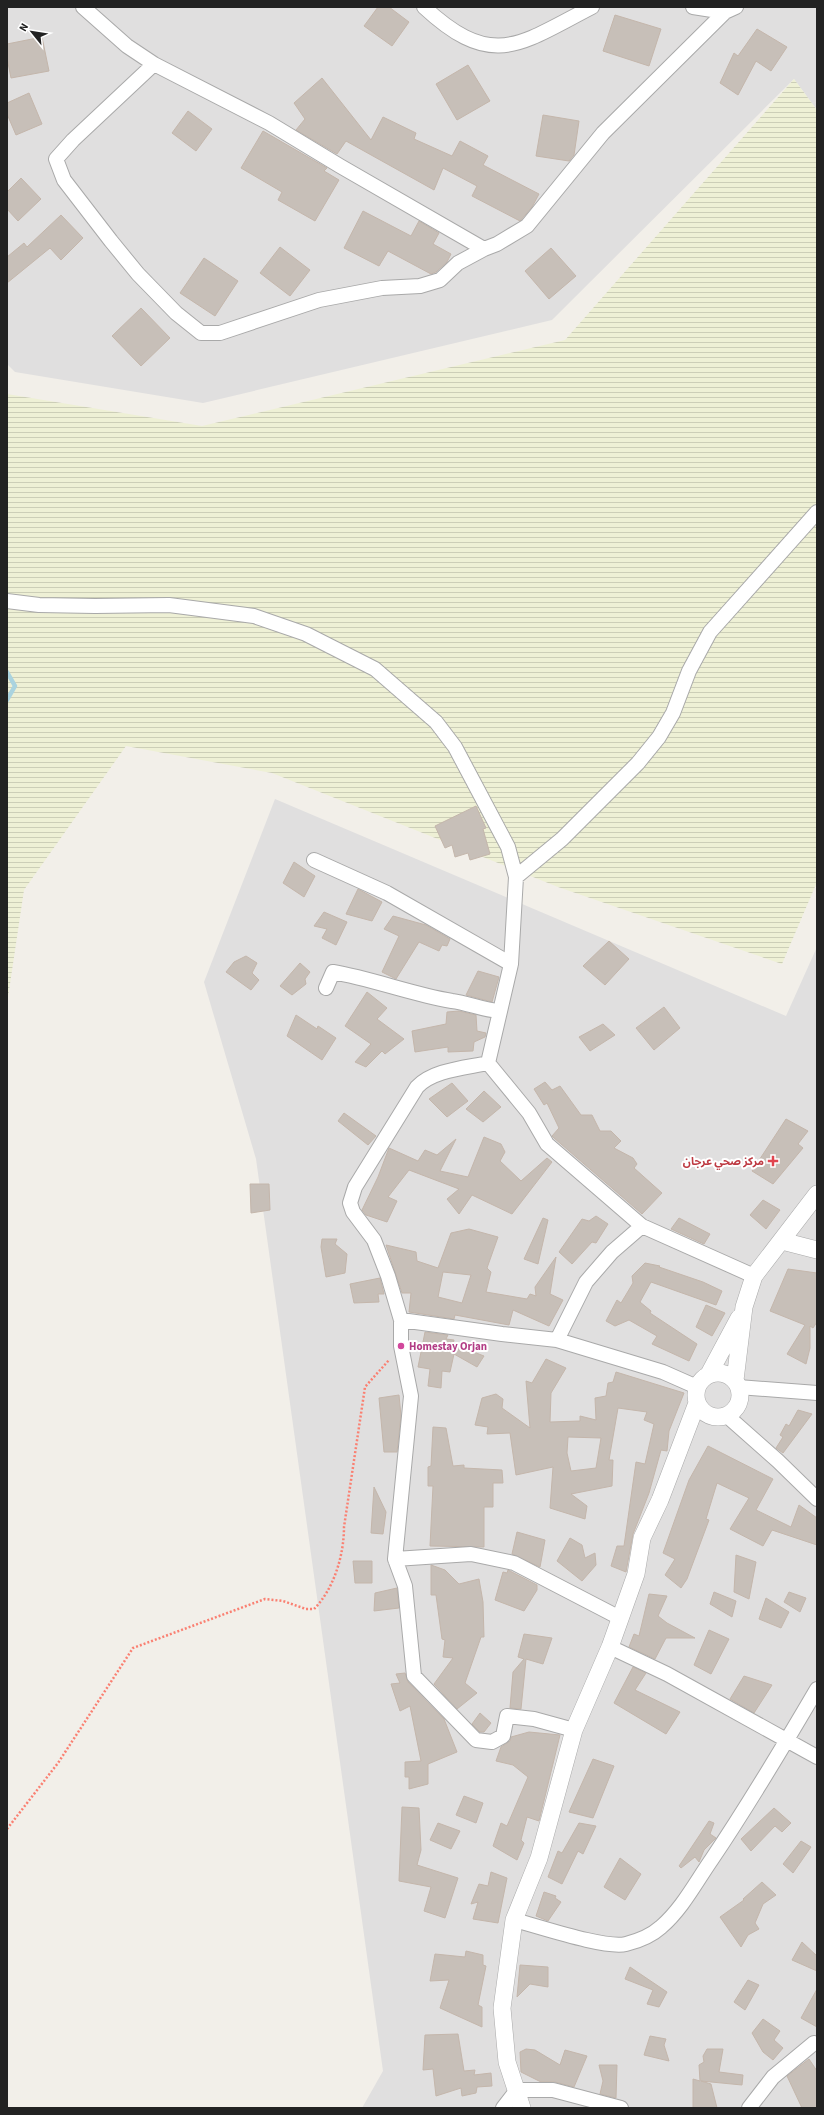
<svg xmlns="http://www.w3.org/2000/svg" width="824" height="2115" font-family="'Source Sans 3','Noto Sans Arabic',sans-serif">
	<style>
		.residential { fill: #e0dfdf }
		.farmland { fill: url(#farmland-rules) }
		.lines { fill: none; stroke-linecap: round; stroke-linejoin: round }
		.stream { stroke: #aad3df; stroke-width: 4.5 }
		.building { fill: #c7bfb8; stroke: #c4b6ab; fill-rule: evenodd }
		.minor-casing { stroke: #a9a9a9; stroke-width: 16 }
		.tertiary-casing { stroke: #a9a9a9; stroke-width: 18 }
		.path { stroke: #fa8072; stroke-width: 2.5; stroke-dasharray: 2 2; stroke-linecap: butt }
		.minor { stroke: #fff; stroke-width: 14 }
		.tertiary { stroke: #fff; stroke-width: 17 }
		.health-dot { fill: #e0444e; stroke: #fff; stroke-width: 1.5 }
		.hotel-dot { fill: #d1479c; stroke: #fff; stroke-width: 1.5 }
		.labels { text-anchor: middle; dominant-baseline: central; stroke-width: 4; stroke-linejoin: round; paint-order: stroke }
		.health-label { font-size: 11px; font-weight: bold; fill: #be3a42; stroke: #fff; text-anchor: end }
		.hotel-label { font-size: 11px; font-weight: bold; fill: #b23c85; stroke: #fff; text-anchor: start }
	</style>
	<defs>
		<pattern id="farmland-rules" width="6" height="5" patternUnits="userSpaceOnUse"><rect width="6" height="5" fill="#eef0d5"/><path d="M0 2.5h6" fill="none" stroke="#ccceb7"/></pattern>
	</defs>
	<rect width="100%" height="100%" fill="#f2efe9"/>
	<path class="residential" d="M7,7H817V110L794,79L552,320L203,403L15,372L7,364Z
		M275,799L786,1016L817,947V2108H362L383,2071L256,1159L204,982Z"/>
	<path class="farmland" d="M794,79L817,110V882L782,964L558,887L272,773L126,746L24,890L7,1004V394L202,426L565,340Z"/>
	<g class="lines">
		<path class="stream" d="M7,672L15,686L7,700"/>
	</g>
	<path class="building" d="M378,7H389L409,22L392,46L364,26Z
		M615,15L661,29L649,66L603,51Z
		M757,29L787,47L771,71L756,61L738,95L720,83L734,53L738,56Z
		M42,37L49,71L11,78L7,58V44Z
		M468,65L490,101L457,120L436,84Z
		M322,78L371,140L383,117L416,133L414,139L452,156L460,141L488,156L483,165L539,194L532,207L520,221L472,196L477,186L443,168L434,190L346,141L337,154L296,130L305,119L294,103Z
		M29,93L42,124L16,135L7,114V103Z
		M188,111L212,129L196,151L172,133Z
		M543,115L579,121L574,155L569,161L536,156Z
		M263,131L327,168L324,171L339,180L315,221L278,200L282,192L241,168Z
		M21,178L41,199L18,221L7,209V192Z
		M363,211L411,236L419,221L439,233L433,244L451,254L447,262L436,272L431,274L388,251L379,266L344,248Z
		M61,215L83,238L61,260L50,248L7,283V257L24,243L27,247Z
		M280,247L310,270L290,296L260,273Z
		M551,248L576,276L549,299L525,271Z
		M204,258L238,281L215,316L180,293Z
		M141,308L170,338L141,366L112,336Z
		M476,806L486,828L483,829L490,854L470,860L468,853L455,857L452,845L445,848L435,826Z
		M294,862L315,876L304,897L283,883Z
		M358,889L382,902L372,921L346,914Z
		M324,912L347,922L336,945L322,938L327,929L314,926Z
		M393,916L426,925L450,939L447,946L442,945L439,951L419,942L396,979L382,972L399,936L384,929Z
		M609,941L629,959L605,985L583,966Z
		M246,956L257,963L252,973L259,980L251,990L226,972L234,962Z
		M300,963L310,972L305,979L306,984L292,995L280,986Z
		M478,971L499,977L492,1002L466,995Z
		M367,992L387,1008L377,1019L404,1039L385,1054L382,1051L366,1067L355,1062L371,1044L345,1026Z
		M664,1007L680,1028L654,1050L636,1028Z
		M459,1011L476,1015L477,1031L486,1033L485,1037L474,1042L473,1051L448,1052V1047L415,1052L412,1031L446,1024L447,1012Z
		M296,1015L317,1029L318,1026L336,1038L322,1060L287,1036Z
		M603,1024L615,1035L590,1051L579,1037Z
		M545,1082L552,1090L560,1086L581,1115H592L600,1131H611L621,1141L614,1148L633,1158L637,1164L634,1168L662,1193L642,1214L554,1138L552,1136L559,1128L547,1103L544,1105L534,1089Z
		M452,1083L468,1101L447,1117L429,1099Z
		M484,1091L501,1107L483,1122L466,1109Z
		M344,1113L376,1136L368,1145L338,1121Z
		M786,1119L808,1131L798,1144L803,1148L773,1184L752,1171Z
		M484,1137L501,1144L505,1152L500,1161L521,1181L547,1158L552,1162L512,1214L472,1195L459,1214L447,1199L459,1189L409,1170L388,1197L397,1201L387,1222L366,1215L362,1210L378,1177L389,1148L418,1161L425,1150L437,1155L456,1139L440,1171L468,1177Z
		M250,1184H269L270,1210L251,1213Z
		M763,1200L780,1210L766,1229L750,1215Z
		M596,1216L608,1224L596,1243L592,1242L572,1264L559,1252L582,1219L589,1221Z
		M543,1218L548,1220L538,1264L524,1259Z
		M679,1218L710,1234L704,1244L671,1229Z
		M469,1229L498,1237L487,1268L491,1272L486,1292L527,1299L530,1294L536,1296L535,1287L556,1257L550,1294L563,1300L549,1326L513,1310L509,1325L455,1315L454,1319L409,1312L411,1293H402L386,1245L416,1252L417,1261L438,1268L451,1233ZM443,1272L471,1275L462,1303L438,1297Z
		M322,1239H337L335,1244L347,1254L345,1273L326,1277L321,1247Z
		M645,1263L660,1266L659,1267L703,1282L722,1291L716,1305L651,1282L640,1302L651,1311L650,1313L697,1344L689,1361L652,1344L657,1336L629,1320L615,1326L606,1321L617,1300L621,1303L633,1283L632,1276Z
		M788,1269L817,1273V1322L813,1328L810,1326V1348L806,1364L787,1354L805,1325L770,1311Z
		M380,1278L384,1294H378L379,1302L354,1303L350,1284Z
		M706,1305L725,1313L712,1336L696,1327Z
		M425,1332L448,1335L446,1339L454,1340L453,1344L484,1356L477,1367L454,1354L450,1372L442,1371L441,1388L428,1386L430,1369L418,1367Z
		M546,1359L566,1368L551,1393L550,1422L580,1421V1416L596,1420L595,1398L606,1396L608,1383L613,1382L616,1372L684,1393L669,1431L667,1451L661,1450L649,1493L633,1534L626,1572L611,1566L617,1546H624L636,1462L645,1464L654,1424L644,1420L647,1412L618,1408L609,1460H613L612,1486L571,1494L587,1506L585,1519L550,1508L553,1467L516,1475L510,1433L487,1434L488,1427L475,1425L482,1398L496,1394L503,1399L502,1408L530,1428L526,1381L532,1383ZM568,1437L601,1438L596,1468L571,1471L567,1453Z
		M399,1395L401,1416L397,1452H384L379,1398Z
		M798,1410L812,1414L783,1453L776,1448L783,1437L780,1435L786,1424L789,1426Z
		M433,1427L446,1428L453,1466L464,1465V1468L502,1470L503,1483H493V1507H484V1547L430,1546L433,1486H428V1467L431,1466Z
		M708,1446L773,1479L756,1510L791,1527L799,1505L817,1518V1545L772,1530L763,1546L730,1529L749,1498L717,1483L706,1519L709,1520L687,1579L681,1588L665,1575L675,1559L663,1553L689,1480Z
		M374,1487L386,1512L383,1534L371,1533Z
		M517,1532L545,1540L540,1567L512,1554Z
		M570,1538L582,1545L585,1558L595,1553L596,1565L582,1581L557,1561Z
		M736,1555L756,1562L749,1599L734,1592Z
		M353,1561H372V1583H355Z
		M431,1565L445,1570L459,1584L479,1579L483,1602L484,1637H481L465,1683L477,1693L457,1709L434,1684L453,1658L443,1657L445,1640L442,1639L436,1595H431Z
		M508,1570L537,1585V1590L524,1611L495,1600L503,1572L507,1573Z
		M397,1588L399,1608L374,1611L375,1593Z
		M714,1592L736,1601L732,1617L710,1604Z
		M789,1592L806,1598L800,1612L784,1602Z
		M649,1594L667,1596L658,1616L667,1623L695,1638H666L655,1659L629,1647L634,1634L639,1636Z
		M766,1598L789,1612L781,1628L759,1619Z
		M709,1630L729,1639L711,1674L694,1665Z
		M524,1634L552,1638L543,1664L526,1659L521,1709L510,1708L513,1672L524,1659L518,1657Z
		M633,1667L646,1673L635,1690L680,1712L666,1734L614,1703Z
		M405,1673L408,1682L444,1719L457,1752L428,1764V1784L409,1789V1777H405V1762L421,1761L410,1706L400,1711L391,1684L400,1683L396,1674Z
		M744,1676L772,1685L754,1713L730,1699Z
		M480,1713L491,1723L484,1732H480L472,1724Z
		M529,1732L560,1735L539,1821L527,1817L521,1840L524,1843L517,1860L493,1846L501,1823L507,1826L528,1777L513,1765L496,1761L501,1747L510,1741L511,1737Z
		M593,1759L614,1766L593,1818L569,1812Z
		M464,1796L483,1803L476,1823L456,1815Z
		M402,1807L419,1808L421,1850L417,1865L458,1878L445,1918L424,1911L431,1887L399,1881Z
		M774,1808L791,1823L782,1832L775,1826L751,1851L741,1839Z
		M709,1821L714,1823L710,1834L716,1838L704,1850L699,1862L695,1857L681,1868L679,1866Z
		M438,1823L460,1831L451,1849L430,1840Z
		M579,1823L596,1826L583,1854L578,1851L562,1884L548,1877L558,1851L562,1853Z
		M801,1841L811,1847L793,1873L783,1864Z
		M620,1858L641,1874L625,1900L604,1887Z
		M491,1872L507,1878L498,1923L473,1919L478,1902L471,1904L479,1884L488,1886Z
		M762,1882L776,1895L763,1904L755,1923L759,1929L748,1935L741,1947L720,1917L744,1900L743,1899Z
		M544,1892L556,1896L555,1898L561,1902L548,1921L536,1916Z
		M802,1942L817,1956V1971L792,1960Z
		M466,1951L483,1955V1965L486,1966L478,2005L482,2007V2027L440,2008L449,1980L430,1981L435,1954L465,1957Z
		M520,1965L548,1967V1987L530,1984L517,1997Z
		M630,1967L667,1992L659,2007L647,2004L653,1990L625,1979Z
		M748,1980L759,1985L745,2010L734,2002Z
		M817,1989V2027L801,2018Z
		M763,2019L780,2031L774,2040L783,2048L773,2060L763,2052L752,2033Z
		M458,2034L464,2071L475,2070L474,2075L491,2073L492,2086L477,2087L476,2093L462,2096L461,2088L436,2096L433,2069L423,2070L425,2035Z
		M650,2036L666,2039L664,2045L669,2061L644,2055Z
		M526,2049L535,2050L560,2065L565,2050L587,2056L574,2087L555,2082H541L521,2072L520,2052Z
		M707,2049H723L719,2072L743,2075L742,2085L701,2081L711,2084L717,2108H693V2079L700,2081L699,2065L704,2062L703,2056Z
		M809,2059L817,2071V2108H802L787,2076Z
		M599,2065H617L616,2098L600,2094L603,2081Z"/>
	<g class="lines">
		<defs>
			<path id="minor" d="M83,7L127,46L154,64L269,123L340,166L484,249L497,244L527,226L603,133L725,12
				M424,7C493,71 520,44 592,7
				M693,7L725,12L736,7
				M154,64L73,140L56,159L64,180L111,241L138,274L176,313L201,333H220L319,300L382,288L420,286L440,280L458,263L484,249
				M7,601L39,605L95,606L169,605L254,616L306,634L375,669L436,722L455,747L508,847L516,877L511,964L488,1063L529,1113L547,1144L642,1226L754,1276
				M314,860L387,893L511,964
				M516,877L562,839L638,763L659,737L673,713L689,671L710,632L817,512
				M326,988L333,972C373,979 411,994 452,1001C468,1003 483,1010 499,1011
				M488,1063C465,1068 433,1070 417,1087L355,1187L350,1203L353,1212L374,1240L388,1276L401,1320V1346L411,1396L395,1559L405,1586L414,1676L476,1740L492,1742L503,1736L507,1716L534,1719L574,1730
				M401,1320L502,1334L557,1340L663,1372L697,1387
				M557,1340L586,1282L612,1252L642,1226
				M738,1387L817,1393
				M726,1415L778,1461L817,1499
				M395,1559L471,1554L514,1563L620,1618
				M610,1647L667,1674L817,1757
				M514,1920C538,1926 605,1949 626,1944C638,1941 651,1936 661,1927C682,1909 696,1882 712,1859C749,1804 783,1747 817,1689
				M503,2108L517,2090H553L621,2108
				M749,2108L773,2077L814,2043"/>
			<path id="tertiary" d="M782,1241L817,1250
				M696 1395a22 22 0 1 1 44 0a22 22 0 1 1-44 0Z
				M709,1374L739,1318
				M735,1380L744,1307L754,1276L817,1194
				M522,2108L507,2062L502,2008L514,1920L539,1858L574,1730L610,1647L636,1574L642,1538L660,1500L697,1403"/>
		</defs>
		<use href="#minor" class="minor-casing"/>
		<use href="#tertiary" class="tertiary-casing"/>
		<path class="path" d="M7,1829L58,1763L133,1648L265,1599L283,1601L306,1609H314C334,1589 344,1555 344,1527L365,1387L389,1360"/>
		<use href="#minor" class="minor"/>
		<use href="#tertiary" class="tertiary"/>
	</g>
	<path class="health-dot" d="M771 1155h4v4h4v4h-4v4h-4v-4h-4v-4h4z"/>
	<circle class="hotel-dot" cx="401" cy="1346" r="4"/>
	<g class="labels">
		<g class="health-label">
			<text x="764" y="1161">مركز صحي عرجان</text>
		</g>
		<g class="hotel-label">
			<text x="409" y="1346">Homestay Orjan</text>
		</g>
	</g>
	<rect width="824" height="2115" fill="none" stroke="#222222" stroke-width="16"/>
	<g transform="translate(32 32) rotate(300)" stroke="#ffffff" stroke-width="3" paint-order="stroke">
	<path d="M0-3L7 15L0 10L-7 15Z" fill="#222222"/>
	<text y="-6" font-size="11" font-weight="bold" text-anchor="middle" fill="#222222">N</text>
	</g>
</svg>
